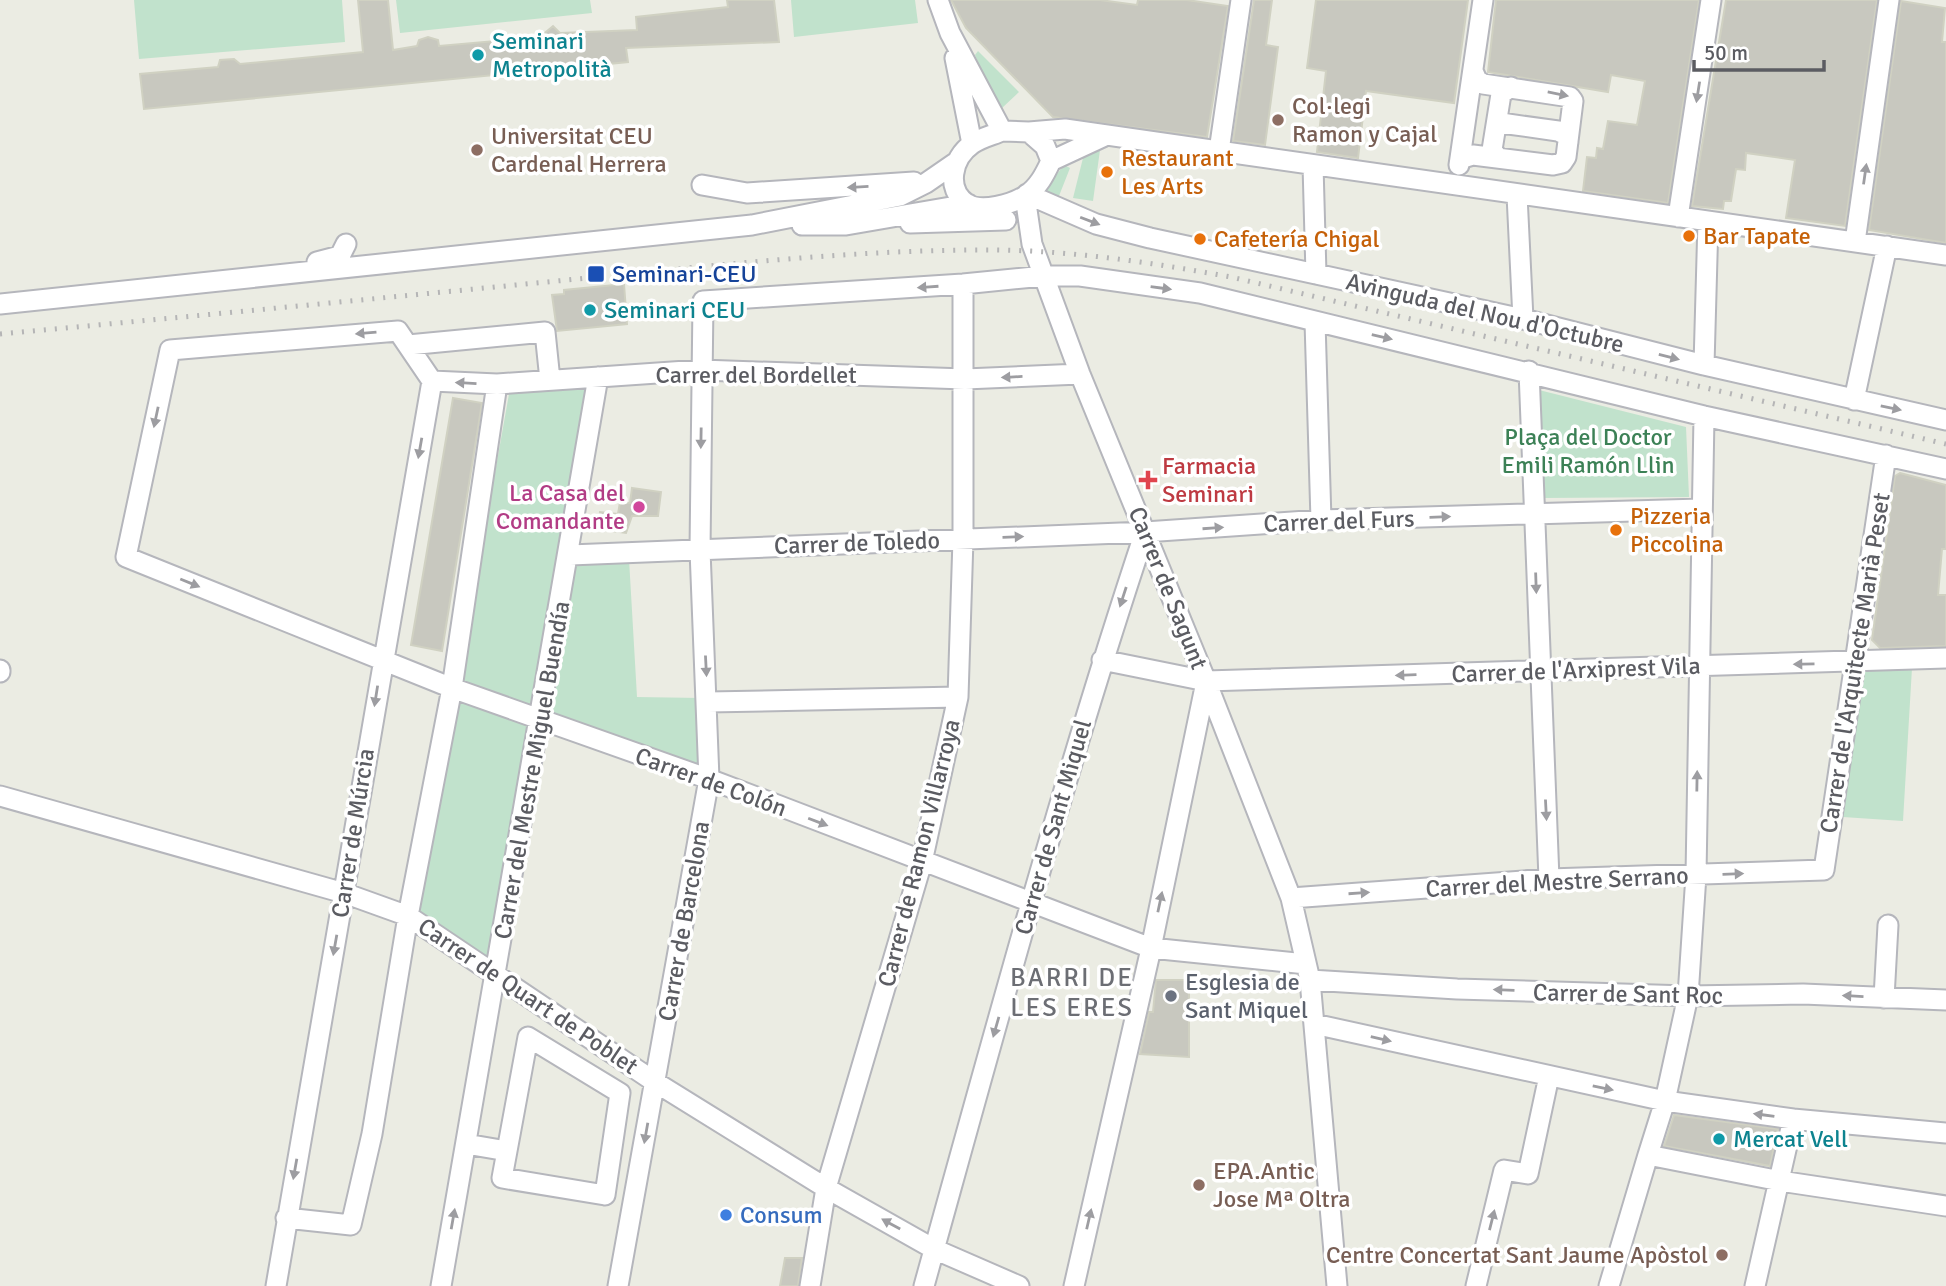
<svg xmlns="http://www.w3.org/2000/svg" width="1946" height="1286" font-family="Signika,sans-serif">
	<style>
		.green { fill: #c1e2cc }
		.building { fill: #c8c8bf; stroke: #d0d1c2; stroke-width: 2 }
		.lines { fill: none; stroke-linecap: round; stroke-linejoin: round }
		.minor-casing { stroke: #b5b6bc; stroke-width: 23 }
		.minor { stroke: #fff; stroke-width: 19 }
		.rail { stroke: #b5b5b6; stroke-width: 5; stroke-dasharray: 2 9; stroke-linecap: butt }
		.oneway { fill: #9d9da1 }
		.culture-dot { fill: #0f9aa8; stroke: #fff; stroke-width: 2.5 }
		.education-dot { fill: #8d6e63; stroke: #fff; stroke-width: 2.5 }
		.food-dot { fill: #e8710a; stroke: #fff; stroke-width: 2.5 }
		.transit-dot { fill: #1a4fb4; stroke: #fff; stroke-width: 2.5 }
		.health-dot { fill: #e0444e; stroke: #fff; stroke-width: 2.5 }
		.hotel-dot { fill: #d1479c; stroke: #fff; stroke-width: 2.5 }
		.worship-dot { fill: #6b7280; stroke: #fff; stroke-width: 2.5 }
		.shop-dot { fill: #3f7fe0; stroke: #fff; stroke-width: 2.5 }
		.labels { text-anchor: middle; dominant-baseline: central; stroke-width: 7; stroke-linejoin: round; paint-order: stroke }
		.culture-label { font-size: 24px; fill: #0d838f; stroke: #fff; text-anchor: start }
		.education-label { font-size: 24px; fill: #785e54; stroke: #fff; text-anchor: start }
		.food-label { font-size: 24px; fill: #c56008; stroke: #fff; text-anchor: start }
		.transit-label { font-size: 24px; fill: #164399; stroke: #fff; text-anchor: start }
		.street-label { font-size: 24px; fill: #5b5c62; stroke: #fff }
		.park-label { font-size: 24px; fill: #3c8156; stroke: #fff }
		.health-label { font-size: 24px; fill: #be3a42; stroke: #fff; text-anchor: start }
		.hotel-label { font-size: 24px; fill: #b23c85; stroke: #fff; text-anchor: end }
		.worship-label { font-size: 24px; fill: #5b616d; stroke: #fff; text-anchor: start }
		.shop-label { font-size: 24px; fill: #366cbe; stroke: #fff; text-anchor: start }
		.neighbourhood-label { font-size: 26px; letter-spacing: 2px; fill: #6c6e74; stroke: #fff }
	</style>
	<rect width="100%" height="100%" fill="#ebece3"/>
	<path class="green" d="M134,0H342L345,42L139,59Z
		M396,0H590L592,13L400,33Z
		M791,0H915L918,23L794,37Z
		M978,51L1019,92L1002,108L986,84L975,55Z
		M1100,150L1093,201L1073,198L1084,154Z
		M1064,165L1070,168L1057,201L1045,194V189Z
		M590,387L536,714L457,686L509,394Z
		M1539,390L1686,427L1689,497L1541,498Z
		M629,559L637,697L701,698L702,773L543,719L572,560Z
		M1912,668L1903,821L1843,817L1861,669Z
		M456,693L534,723L492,965L414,914Z"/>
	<path class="building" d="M358,0H388L393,50L417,46L419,40L428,37L438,40L439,46L540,37L553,26L560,33L637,30L636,17L728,7L727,0H774L779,42L626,48L628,62L144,109L140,74L218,67L220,60L234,59L240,64L363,52Z
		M951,0H1100L1137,5L1138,0H1187L1228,6L1207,137L1053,117L966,28Z
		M1254,0H1272L1266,45L1278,47L1265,145L1233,141Z
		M1316,0H1468L1454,103L1366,91L1358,158L1317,152L1326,71L1307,68Z
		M1496,0H1699L1668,203L1583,191L1587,157L1596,158L1597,148L1603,149L1608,121L1637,125L1645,81L1611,75L1608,92L1488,72Z
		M1726,0H1877L1845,226L1786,218L1795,160L1746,153L1745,170L1736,169L1731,201H1724L1723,209L1692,206Z
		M1901,1L1945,8L1942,42H1946V243L1869,230Z
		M624,284L627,324L557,331L552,295L564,294V290Z
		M453,398L482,403L442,651L411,645Z
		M1900,473L1946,485V549H1942L1938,595H1946V646L1880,648L1872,640L1895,476Z
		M632,488L661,492L658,516H632L626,533L597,529L600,512L618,514L620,502L630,503Z
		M1156,980H1189V1057L1140,1054L1149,1012H1153Z
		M1674,1115L1778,1129L1770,1166L1664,1146Z
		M785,1258H802L798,1286H780Z"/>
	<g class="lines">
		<defs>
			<path id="minor" d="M938,0L950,33L1002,131
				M955,58L972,144
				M1496,126L1501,123L1558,131L1566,135L1568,142
				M1002,131L1029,132L1045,146L1051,161C1045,174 1038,188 1025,196C1012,204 982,213 967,204C945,189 952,158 972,144C980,138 993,135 1002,131Z
				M1029,132L1065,129L1946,255
				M1219,151L1241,0
				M1498,158L1492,150L1501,94L1511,87
				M1460,159L1473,155L1553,165L1562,163L1566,157L1573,101L1570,97L1483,84L1477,80L1473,71
				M1051,161L1107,135
				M1313,165L1316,274
				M1459,165L1483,0
				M702,185L747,193L914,182
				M1027,194L1096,224L1150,238L1523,319L1704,365L1946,420
				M1517,195L1523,319
				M1025,196L1032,244L1080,374L1206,681L1291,898L1310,980L1337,1286
				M1678,217L1711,0
				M910,223L1006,220
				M802,225H846L968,204
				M1855,242L1889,0
				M317,262L340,256L346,244
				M0,304L752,225L900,196L926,183L955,163
				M1315,322L1321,520
				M408,345L545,332L550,380
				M1704,365L1708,221
				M1529,371L1549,879
				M432,381L398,331L170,350L126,557L452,688L709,779L1151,948L1306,964
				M432,381L497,384L701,370L965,379L1080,374
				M1854,400L1887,246
				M570,555L1145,532L1321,520L1701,509
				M1102,660L1206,681L1946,658
				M0,670V672
				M708,702L958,697
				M0,796L344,893L408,916L655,1082L826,1188L934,1249L1019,1286
				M1291,898L1549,879L1824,870L1886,455
				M1310,980L1457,989L1688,996L1803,994L1946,1000
				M1884,998L1888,925
				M1314,1024L1665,1101L1688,996L1696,875L1704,416
				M528,1037L620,1093L605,1195L502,1178Z
				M1793,1119L1946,1133
				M466,1144L507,1151
				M286,1218L351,1225L372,1134L408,916L452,688L497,384
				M276,1286L432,381
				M441,1286L598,377
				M618,1286L709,779L700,550L703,301L963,284L1044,276H1080L1200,293L1704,416L1946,469
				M810,1286L826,1188L922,862L958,697L963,539V284
				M924,1286C994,1034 1062,781 1145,532
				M1074,1286L1150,953L1206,682
				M1476,1286L1504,1170L1528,1174L1549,1076
				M1609,1286L1648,1155
				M1755,1286L1793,1119L1665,1101L1648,1155L1780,1181L1946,1206"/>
		</defs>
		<use href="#minor" class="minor-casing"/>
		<use href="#minor" class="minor"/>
		<path class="rail" d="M0,334C186,317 371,299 557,281C701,267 852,249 997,250C1076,251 1154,263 1231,277L1946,444"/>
	</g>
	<defs><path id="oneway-solid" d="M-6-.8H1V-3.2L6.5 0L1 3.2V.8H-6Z" transform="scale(1.75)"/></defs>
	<g class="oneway">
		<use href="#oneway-solid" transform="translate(1698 92) rotate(99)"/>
		<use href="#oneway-solid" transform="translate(1558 94) rotate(11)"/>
		<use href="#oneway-solid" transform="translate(1865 174) rotate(-82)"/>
		<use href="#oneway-solid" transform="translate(858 187) rotate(177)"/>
		<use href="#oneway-solid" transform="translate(1090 221) rotate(21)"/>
		<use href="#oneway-solid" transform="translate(928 287) rotate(176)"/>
		<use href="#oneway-solid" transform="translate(1161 288) rotate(8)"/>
		<use href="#oneway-solid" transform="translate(366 333) rotate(175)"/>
		<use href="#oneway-solid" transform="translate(1382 337) rotate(13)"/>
		<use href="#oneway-solid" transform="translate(1669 357) rotate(14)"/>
		<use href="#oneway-solid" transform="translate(1012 377) rotate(177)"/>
		<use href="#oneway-solid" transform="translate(466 383) rotate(-177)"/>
		<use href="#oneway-solid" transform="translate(1891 408) rotate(12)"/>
		<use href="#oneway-solid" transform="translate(156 417) rotate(102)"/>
		<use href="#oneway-solid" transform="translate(701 438) rotate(91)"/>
		<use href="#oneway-solid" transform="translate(420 448) rotate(100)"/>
		<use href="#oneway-solid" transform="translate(1440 517) rotate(-2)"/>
		<use href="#oneway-solid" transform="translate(1213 528) rotate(-4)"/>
		<use href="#oneway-solid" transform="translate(1013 537) rotate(-2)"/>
		<use href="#oneway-solid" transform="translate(190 583) rotate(22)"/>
		<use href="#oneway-solid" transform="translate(1536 583) rotate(88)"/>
		<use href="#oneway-solid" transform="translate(1123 597) rotate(108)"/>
		<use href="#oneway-solid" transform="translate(1804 664) rotate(179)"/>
		<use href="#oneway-solid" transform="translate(706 666) rotate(87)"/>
		<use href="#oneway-solid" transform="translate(1406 675) rotate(178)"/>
		<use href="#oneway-solid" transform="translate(376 696) rotate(99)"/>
		<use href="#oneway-solid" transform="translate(1697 781) rotate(-89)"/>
		<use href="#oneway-solid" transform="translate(1546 810) rotate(87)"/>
		<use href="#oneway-solid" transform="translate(818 822) rotate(21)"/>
		<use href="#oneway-solid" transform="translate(1733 874) rotate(-2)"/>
		<use href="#oneway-solid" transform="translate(1359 893) rotate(-4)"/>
		<use href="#oneway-solid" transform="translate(1160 902) rotate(-78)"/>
		<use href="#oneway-solid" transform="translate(335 945) rotate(100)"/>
		<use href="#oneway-solid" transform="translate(1504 990) rotate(-178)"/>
		<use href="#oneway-solid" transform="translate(1853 996) rotate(-177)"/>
		<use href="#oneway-solid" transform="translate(996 1027) rotate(106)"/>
		<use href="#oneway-solid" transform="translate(1381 1039) rotate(13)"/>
		<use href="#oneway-solid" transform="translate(1603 1088) rotate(12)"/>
		<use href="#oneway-solid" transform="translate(1764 1115) rotate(-172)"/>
		<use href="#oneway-solid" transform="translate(646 1133) rotate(100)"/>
		<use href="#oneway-solid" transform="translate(295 1169) rotate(100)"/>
		<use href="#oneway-solid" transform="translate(453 1219) rotate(-80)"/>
		<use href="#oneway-solid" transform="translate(1089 1219) rotate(-77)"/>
		<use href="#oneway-solid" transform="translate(1492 1220) rotate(-76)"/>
		<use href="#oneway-solid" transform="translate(891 1224) rotate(-151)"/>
	</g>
	<g class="culture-dot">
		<circle cx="478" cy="55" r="7"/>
		<circle cx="590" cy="310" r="7"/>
		<circle cx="1719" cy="1139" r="7"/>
	</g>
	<g class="education-dot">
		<circle cx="1278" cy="120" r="7"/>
		<circle cx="477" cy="150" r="7"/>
		<circle cx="1199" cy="1185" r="7"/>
		<circle cx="1722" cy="1255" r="7"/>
	</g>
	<g class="food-dot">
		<circle cx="1107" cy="172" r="7"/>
		<circle cx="1689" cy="236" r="7"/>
		<circle cx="1200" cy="239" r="7"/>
		<circle cx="1616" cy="530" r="7"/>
	</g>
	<rect class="transit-dot" x="587" y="265" width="18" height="18" rx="3.5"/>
	<path class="health-dot" d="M1144.5 469.5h7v7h7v7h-7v7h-7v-7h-7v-7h7z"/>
	<circle class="hotel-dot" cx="639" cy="507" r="7"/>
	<circle class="worship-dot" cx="1171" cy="996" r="7"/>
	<circle class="shop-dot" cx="726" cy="1215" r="7"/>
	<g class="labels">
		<g class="culture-label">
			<text x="492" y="41">Seminari<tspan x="492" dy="28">Metropolità</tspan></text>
			<text x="604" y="310">Seminari CEU</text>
			<text x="1733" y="1139">Mercat Vell</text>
		</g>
		<g class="education-label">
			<text x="1292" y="106">Col·legi<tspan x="1292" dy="28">Ramon y Cajal</tspan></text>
			<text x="491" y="136">Universitat CEU<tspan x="491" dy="28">Cardenal Herrera</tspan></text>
			<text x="1213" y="1171">EPA.Antic<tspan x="1213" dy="28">Jose Mª Oltra</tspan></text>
			<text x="1708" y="1255" text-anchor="end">Centre Concertat Sant Jaume Apòstol</text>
		</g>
		<g class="food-label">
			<text x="1121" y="158">Restaurant<tspan x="1121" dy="28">Les Arts</tspan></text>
			<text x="1703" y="236">Bar Tapate</text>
			<text x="1214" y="239">Cafetería Chigal</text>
			<text x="1630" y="516">Pizzeria<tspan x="1630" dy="28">Piccolina</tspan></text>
		</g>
		<g class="transit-label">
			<text x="612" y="274">Seminari-CEU</text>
		</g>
		<g class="street-label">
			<text transform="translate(1485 313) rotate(13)">Avinguda del Nou d'Octubre</text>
			<text x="756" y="375">Carrer del Bordellet</text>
			<text transform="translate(1339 521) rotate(-2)">Carrer del Furs</text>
			<text transform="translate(857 543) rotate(-2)">Carrer de Toledo</text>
			<text transform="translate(1168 588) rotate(68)">Carrer de Sagunt</text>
			<text transform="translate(1855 663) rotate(-81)">Carrer de l'Arquitecte Marià Peset</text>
			<text transform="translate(1576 670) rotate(-2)">Carrer de l'Arxiprest Vila</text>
			<text transform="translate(532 770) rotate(-80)">Carrer del Mestre Miguel Buendía</text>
			<text transform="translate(711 782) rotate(20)">Carrer de Colón</text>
			<text transform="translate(1053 827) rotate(-74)">Carrer de Sant Miquel</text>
			<text transform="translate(353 833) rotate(-81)">Carrer de Múrcia</text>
			<text transform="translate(919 853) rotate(-76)">Carrer de Ramon Villarroya</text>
			<text transform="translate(1557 882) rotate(-3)">Carrer del Mestre Serrano</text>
			<text transform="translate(684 921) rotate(-80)">Carrer de Barcelona</text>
			<text transform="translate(1628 994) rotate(1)">Carrer de Sant Roc</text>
			<text transform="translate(528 996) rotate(34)">Carrer de Quart de Poblet</text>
		</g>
		<g class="park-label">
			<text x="1588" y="437">Plaça del Doctor<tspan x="1588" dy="28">Emili Ramón Llin</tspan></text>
		</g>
		<g class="health-label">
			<text x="1162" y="466">Farmacia<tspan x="1162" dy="28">Seminari</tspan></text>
		</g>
		<g class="hotel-label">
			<text x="625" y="493">La Casa del<tspan x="625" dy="28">Comandante</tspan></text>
		</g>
		<g class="worship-label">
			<text x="1185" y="982">Esglesia de<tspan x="1185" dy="28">Sant Miquel</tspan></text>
		</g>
		<g class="shop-label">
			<text x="740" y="1215">Consum</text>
		</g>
		<g class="neighbourhood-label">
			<text x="1072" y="978">BARRI DE<tspan x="1072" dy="30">LES ERES</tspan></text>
		</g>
	</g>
	<path d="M1694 60v10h130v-10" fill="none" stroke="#5b5c62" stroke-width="3.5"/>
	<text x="1704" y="60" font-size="21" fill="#5b5c62" stroke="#ffffff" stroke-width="5" paint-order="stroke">50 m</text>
</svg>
